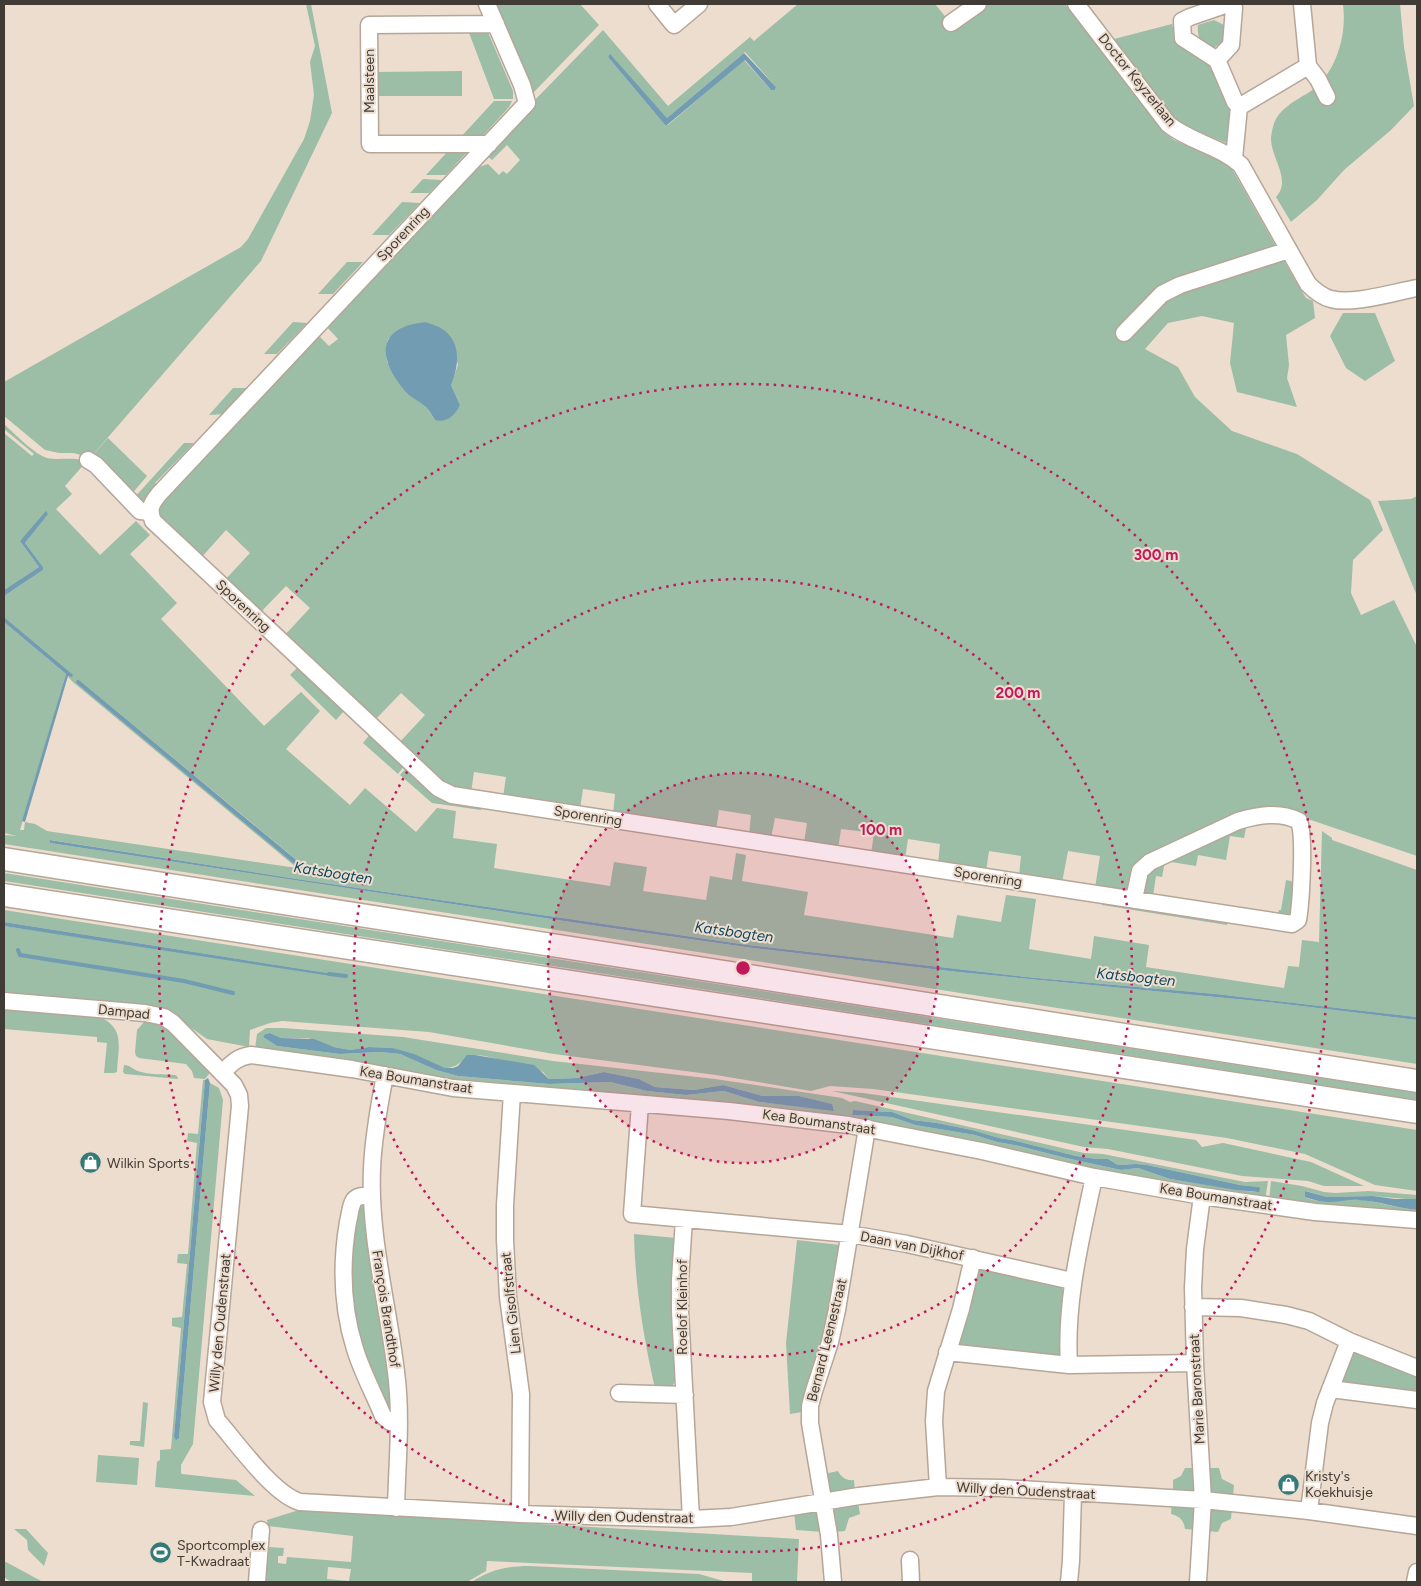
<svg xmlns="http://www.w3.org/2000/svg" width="1421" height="1586" font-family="Figtree,sans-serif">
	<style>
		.green { fill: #9cbda6; fill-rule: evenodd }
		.water { fill: #719cb1 }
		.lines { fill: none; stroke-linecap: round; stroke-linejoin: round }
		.stream { stroke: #719cb1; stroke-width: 4 }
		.minor-casing { stroke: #b5a698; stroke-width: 19 }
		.highway-casing { stroke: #b5a698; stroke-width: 25 }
		.minor { stroke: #fff; stroke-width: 16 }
		.highway { stroke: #fff; stroke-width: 22 }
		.ring { fill: none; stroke: #c2185b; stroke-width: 2.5; stroke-dasharray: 2.5 5 }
		.labels { text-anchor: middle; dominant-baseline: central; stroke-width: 4; stroke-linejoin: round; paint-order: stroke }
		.street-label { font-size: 14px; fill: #413b35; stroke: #edddce }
		.poi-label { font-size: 14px; fill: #413b35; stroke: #edddce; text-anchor: start }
		.water-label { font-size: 15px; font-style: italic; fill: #0d485f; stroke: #edddce }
		.centre { fill: #c2185b; stroke: #edddce; stroke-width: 2.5 }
		.ring-label { font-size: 15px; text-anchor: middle; font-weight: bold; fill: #c2185b; stroke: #edddce; stroke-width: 4; stroke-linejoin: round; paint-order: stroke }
	</style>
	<rect width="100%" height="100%" fill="#edddce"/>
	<path class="green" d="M306,4H311L332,113L261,261L90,458L74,453H59L45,450L4,416V382L241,247L248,239L304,139L310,121L314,95L310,62L315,46Z
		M493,4H580L599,25L532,94Z
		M798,4H935L953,26L984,4H1065L1165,133L1174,140L1227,163L1232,169L1295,280L1306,298L1313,301L1315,318L1286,335L1289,365L1287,378L1297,407L1237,392L1230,363L1234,323L1202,316L1168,323L1145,349L1178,367L1195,397L1232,431L1297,454L1370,500L1383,530L1353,560L1351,593L1361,615L1394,600L1417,647V856L1308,819V817L1281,811L1148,858L1131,886L1124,891L1095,888L1100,856L1068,851L1062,883L1019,876L1021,856L989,851L986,871L938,864L940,844L908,839L905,859L871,854L874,833L841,829L838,849L804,843L807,823L775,818L771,838L749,835L751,815L719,810L716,830L613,814L615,794L583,789L580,809L503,797L506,777L474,772L471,793L453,790L398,744L425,715L401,693L374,721L283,637L310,608L286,586L259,614L224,581L250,553L226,530L200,559L160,517L159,508L162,500L317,334L329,346L338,339L325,325L473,169L488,164L499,175L503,171L507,174L520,160L507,145L492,160L486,155L534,101L603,30L668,106L750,37L754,41ZM745,52L776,87L775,90H771L744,60L668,125H665L608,57L610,55L667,118ZM426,322L442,329L450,337L458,365L451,385L460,405L435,420L427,408L387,362L386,348L388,339Z
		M1343,4H1400L1404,47L1414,106L1391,130L1344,170L1317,200L1291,222L1276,197C1292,180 1271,158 1271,139C1271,135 1272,131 1273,127C1277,109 1297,100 1311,91C1337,72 1347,34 1343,4Z
		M1214,20L1224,25L1228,33L1225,41L1213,48C1200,43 1197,38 1198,25Z
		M1172,24L1177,44L1210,63L1235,115L1231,145L1183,125L1173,116L1114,39Z
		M468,30H487L513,91V99H494Z
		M462,71V96H375V72Z
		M494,101H512L509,107L480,139H459Z
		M450,149H470L446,175H426Z
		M423,179L442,180L429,193H410Z
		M402,202L420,203L389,235H372Z
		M347,262H363L333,294H318Z
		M1343,313H1375L1395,361L1365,381L1346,368L1330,336Z
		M293,322L307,323L277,354H264Z
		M233,388H247L250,390L226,414L209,415Z
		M4,424C15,434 34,454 47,458C60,461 74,456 86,462L65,486L72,494L56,509L100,555L136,521L150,535L130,554L177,603L161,619L264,726L301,692L320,711L286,749L350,805L365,788L416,832L437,808L456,811L453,838L497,844L494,868L610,886L614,862L647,867L643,891L706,900L710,876L732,880L736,853L746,855L742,881L808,892L804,915L953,938L957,915L1001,922L1006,895L1036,899L1029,949L1091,959L1094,936L1149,945L1146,967L1284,988L1288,966L1299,967L1302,940L1319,942L1322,831L1332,838V840L1417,870V1017L1216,994L1026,977L748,945L297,879L51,840L50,843L604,927L753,948L958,972L1267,1002L1417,1020V1064L4,844V835L17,836L4,833V622L66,674L20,830H24L25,822L35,824L47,831L297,868L74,683L68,677L72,675L4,617V596L43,570V567L25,543L48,513L20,541L39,567L4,590V433L32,456L34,454L4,429ZM79,680L287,852L317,878L311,877L76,683Z
		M108,438L147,476L130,496L92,456Z
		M184,443H194L155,483L159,487L140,506L133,499Z
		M1417,496V596L1378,501L1411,499Z
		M299,666L345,710L336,720L290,675Z
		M371,733L405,765L398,774L363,743Z
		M407,767L482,805L481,810L432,803L400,775Z
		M1247,823L1244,838L1230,836L1226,860L1198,855L1196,866L1165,861L1162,877L1156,876L1153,896C1136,894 1140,875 1150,866L1237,826Z
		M4,873L1417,1093V1100L4,881Z
		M1286,880L1295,882L1291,913L1288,915L1240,910V908L1278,914L1279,910H1281Z
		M1102,900L1228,920L1227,925L1102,905Z
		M4,910L1417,1130V1191L1375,1185L1305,1154L1227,1138L873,1089L830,1086L811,1091L716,1075L554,1054L429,1032L282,1021L270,1023L250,1030L249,1047L207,1039L163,1008L4,994V926L333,974L4,922Z
		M4,1007L98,1016C126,1028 118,1047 117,1072L114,1073H104L107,1043L97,1042V1037L4,1029Z
		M145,1021L165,1023L212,1070L205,1079L194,1078L192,1071L186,1064L139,1058L136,1056L135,1052L137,1030Z
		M266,1028H283L403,1037L553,1061L715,1079L842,1098L850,1102L855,1101L1084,1153L1103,1154L1245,1182L1268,1181L1265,1200L1132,1179L949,1138L511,1089L255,1049L257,1034ZM270,1033L281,1038H308L334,1047L350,1050L369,1047L393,1048L445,1068C460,1068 462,1057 475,1055C485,1054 531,1069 543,1072L549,1079L577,1078L604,1072L639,1079L655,1087L694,1090L723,1085L763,1096H799L831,1104L834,1110L759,1102L724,1091L686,1095L647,1091L610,1082L549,1084L458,1076L436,1070L400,1054L380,1052L340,1054L277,1046L263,1037L265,1034ZM853,1110L892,1112L913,1120L937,1123L972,1130L999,1138L1012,1140L1076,1156L1097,1159H1108L1118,1165L1136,1164L1147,1165L1240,1185L1259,1187L1255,1192L1246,1191L1170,1179L1138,1168L1121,1170L1066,1158L1019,1146L997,1142L975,1135L915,1125L892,1117L852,1115Z
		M124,1065C130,1065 132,1069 138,1071C149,1075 163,1074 175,1075L177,1076L178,1079L125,1074L123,1072Z
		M203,1080H205L174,1436L179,1438L210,1083L219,1088L223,1100L193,1444L181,1465V1473L182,1474L236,1480L255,1496L155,1487L157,1462L160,1460V1450L171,1449L181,1328L172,1326V1318L182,1317L187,1264L177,1263L178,1254H188L197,1143L187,1141L188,1133L198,1134Z
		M832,1091L863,1093L1196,1140L1202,1147L1223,1143L1311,1162L1364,1186H1324L1308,1181L1242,1176L1108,1149L1084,1147Z
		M1271,1181L1302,1186L1324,1192L1335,1193L1369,1191L1417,1195V1200L1373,1196L1327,1197L1306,1191L1305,1197C1327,1207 1341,1197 1363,1200C1381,1203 1399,1208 1417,1210V1215L1269,1201Z
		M358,1202H365L382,1311L393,1415L390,1416L360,1348L348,1280Z
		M634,1234L676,1238V1380L671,1388H656L654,1384C643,1334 635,1285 634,1234Z
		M797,1240L840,1245L823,1339L802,1412L790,1414L786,1343Z
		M982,1267L1057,1284L1063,1289L1064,1296L1062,1351L1059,1355L1052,1357L965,1348L959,1343L977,1269Z
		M1354,1350L1417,1372V1394L1347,1385L1342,1380L1350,1354Z
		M143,1402L148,1403L144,1447L130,1445V1441H140Z
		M98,1455L139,1458L137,1485L96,1482Z
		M1185,1468H1197L1195,1489L1191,1492H1173V1480L1181,1476Z
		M1207,1468H1219L1222,1479L1234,1485L1233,1497L1212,1492L1210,1490Z
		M838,1471C841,1477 846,1481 854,1480L855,1491L834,1494L829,1490L824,1474Z
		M858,1502L860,1514L849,1518L845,1531L834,1532L832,1512L835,1508Z
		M1172,1502L1188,1503L1197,1509V1530L1185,1529C1184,1521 1180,1516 1171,1514Z
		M1232,1507L1231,1519L1222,1523L1218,1532L1206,1531C1207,1522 1207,1514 1213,1508Z
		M299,1510L426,1515L469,1520L799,1539L797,1582H752V1573L487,1561L486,1571L467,1582H263L265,1549L268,1547L284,1548L283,1556H278V1563L286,1564L287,1557L351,1562L353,1536L268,1526L267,1520ZM328,1567L351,1569L349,1581L327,1579Z
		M811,1510L819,1515L824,1532L796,1530L794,1512Z
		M14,1529H26L48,1553L44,1566L28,1550L27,1540Z
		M4,1562H6L43,1582H11L4,1577Z
		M529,1566L699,1574L727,1582H472C489,1570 508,1566 529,1566Z"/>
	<path class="water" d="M744,53L776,87L775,90H771L745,60L667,125H665L608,57L610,54L667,118Z
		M426,322C431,324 437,326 441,328C462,341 459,366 451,385L460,405C455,416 446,423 435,420C432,416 430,411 426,407C420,401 411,398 405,391C377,358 376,327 426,322Z
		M46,511L48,514L25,543L43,567V570L4,596V590L39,567L20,541Z
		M4,617L73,675L72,677L68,676L25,822L22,821L66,674L4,622Z
		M77,680H79L318,878L311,877L292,862L76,683Z
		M50,840L297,879L748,945L1026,977L1216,994L1417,1017V1020L1267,1002L958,972L753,948L604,927L50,843Z
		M4,922L333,974L332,976L23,929L4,926Z
		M270,1033L281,1038L314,1039L334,1047L350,1050L369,1047L393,1048L414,1054L445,1068H453L458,1066L467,1055H475L534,1065L549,1079L577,1078L604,1072L639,1079L655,1087L694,1090L723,1085L763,1096H799L832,1104L834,1111L759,1102L724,1091L686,1095L647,1091L610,1082L549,1084L458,1076L436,1070L400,1054L380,1052L340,1054L277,1046L263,1037L265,1034Z
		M208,1078L210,1083L179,1438L176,1440L174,1436L205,1080Z
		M853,1110L892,1112L913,1120L937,1123L972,1130L999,1138L1012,1140L1076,1156L1097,1159H1108L1118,1165L1136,1164L1147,1165L1240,1185L1259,1187L1260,1189L1259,1192L1236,1190L1170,1179L1138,1168L1121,1170L1066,1158L1019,1146L997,1142L975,1135L915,1125L892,1117L852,1115Z
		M1305,1191L1327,1197L1373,1196L1395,1199H1416L1417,1200V1210C1397,1208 1378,1201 1359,1200C1349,1199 1341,1202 1331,1202C1322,1202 1313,1200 1305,1197Z"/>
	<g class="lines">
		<path class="stream" d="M18,950L20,955L184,981L233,993
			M329,974L346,976"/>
		<defs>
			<path id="minor" d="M487,4L522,85L527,103L159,494C151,504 148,509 153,521L438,788L452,795L1292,924L1298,920C1301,902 1305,837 1299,821C1280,811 1258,815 1238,821L1150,862L1140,871L1134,899
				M657,4L674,25L699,4
				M1076,4L1168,124C1190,142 1220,146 1241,165L1308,284C1314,290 1322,297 1331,299C1352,305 1395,292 1417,288
				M1228,4L1234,8L1231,45L1217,60L1183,38L1182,21L1190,17Z
				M951,23L978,4
				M1217,60L1235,102L1239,107L1234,158
				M1308,66L1318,79L1327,97
				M1239,107L1308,66L1302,4
				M489,144H370L369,25L496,24
				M1124,333L1162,294L1180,285L1289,250
				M88,460L96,465L140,511L150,512
				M4,1001L145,1013L164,1017L173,1023L234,1085L239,1095L240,1106L212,1402L217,1420C237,1443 273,1494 300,1502L520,1514L691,1519L731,1517L859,1496L938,1487L1003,1488L1203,1500L1309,1511L1417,1526
				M222,1073C232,1063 237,1057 251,1055L352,1069L453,1088L729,1111L849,1125L982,1151L1094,1177L1202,1196L1315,1212L1417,1220
				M385,1075C379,1106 373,1138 372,1169C369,1237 388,1304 396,1372C402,1417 397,1463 396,1508
				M512,1093L505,1205V1240L508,1297L521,1394L520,1514
				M640,1104L632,1214L850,1234L907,1244L1072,1281
				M372,1195C366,1196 358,1195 354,1200C350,1206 350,1215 348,1222C341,1263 342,1308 355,1349C362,1372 374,1394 383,1416L390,1422L399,1423
				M684,1219L680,1280V1311L691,1519
				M1193,1307L1241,1308L1286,1315L1309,1321L1349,1341L1417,1368
				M947,1352L1069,1365L1195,1363
				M1069,1365C1065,1301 1081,1239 1094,1177
				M1331,1389L1417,1400
				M619,1393L685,1395
				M938,1487L934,1421L936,1391L961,1309L973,1258
				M1309,1511L1320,1423L1325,1403L1349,1341
				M910,1560L911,1582
				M257,1582L261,1530
				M833,1582L829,1535L810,1423V1406L814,1391L830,1342L837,1310L867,1128
				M1069,1582L1071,1561L1073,1493
				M1198,1582L1203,1500L1195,1363L1193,1288L1195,1249L1202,1196
				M1415,1582L1417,1572"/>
			<path id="highway" d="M4,859L1417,1081
				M4,895L1417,1112"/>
		</defs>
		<use href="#minor" class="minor-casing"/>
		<use href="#highway" class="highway-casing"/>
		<use href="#minor" class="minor"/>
		<use href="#highway" class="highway"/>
	</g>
	<circle cx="743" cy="968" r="195" fill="#c2185b" fill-opacity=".12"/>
	<g class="ring">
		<circle cx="743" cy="968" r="195"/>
		<circle cx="743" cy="968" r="389"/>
		<circle cx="743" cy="968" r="584"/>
	</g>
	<defs>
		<symbol id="shop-disc" viewBox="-11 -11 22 22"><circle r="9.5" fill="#327b79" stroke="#edddce"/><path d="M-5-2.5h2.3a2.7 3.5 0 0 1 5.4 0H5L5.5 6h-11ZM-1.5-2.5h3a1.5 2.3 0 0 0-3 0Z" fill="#fff"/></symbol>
		<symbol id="stadium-disc" viewBox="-11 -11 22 22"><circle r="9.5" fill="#327b79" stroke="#edddce"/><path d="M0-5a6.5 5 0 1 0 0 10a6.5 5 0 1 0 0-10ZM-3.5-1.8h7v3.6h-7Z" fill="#fff"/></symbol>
	</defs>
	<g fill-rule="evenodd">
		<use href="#shop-disc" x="78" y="1150" width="25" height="25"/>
		<use href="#shop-disc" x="1276" y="1472" width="25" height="25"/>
		<use href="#stadium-disc" x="148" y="1540" width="25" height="25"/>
	</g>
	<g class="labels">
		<g class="street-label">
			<text transform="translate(1137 80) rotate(51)">Doctor Keyzerlaan</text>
			<text transform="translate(369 81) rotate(-90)">Maalsteen</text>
			<text transform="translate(403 234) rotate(-47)">Sporenring</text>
			<text transform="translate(243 606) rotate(43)">Sporenring</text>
			<text transform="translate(588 816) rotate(9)">Sporenring</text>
			<text transform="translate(988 877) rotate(9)">Sporenring</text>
			<text transform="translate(124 1012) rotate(6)">Dampad</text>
			<text transform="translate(416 1080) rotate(9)">Kea Boumanstraat</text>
			<text transform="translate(819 1122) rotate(8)">Kea Boumanstraat</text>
			<text transform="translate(1216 1197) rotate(9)">Kea Boumanstraat</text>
			<text transform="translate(912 1246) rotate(11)">Daan van Dijkhof</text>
			<text transform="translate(511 1303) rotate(-96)">Lien Gisolfstraat</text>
			<text transform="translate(682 1307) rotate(-90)">Roelof Kleinhof</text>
			<text transform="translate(386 1309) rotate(81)">François Brandthof</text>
			<text transform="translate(220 1323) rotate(-85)">Willy den Oudenstraat</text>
			<text transform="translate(827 1340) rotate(-76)">Bernard Leenestraat</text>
			<text transform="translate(1197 1389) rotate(-93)">Marie Baronstraat</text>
			<text transform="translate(1026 1491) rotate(3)">Willy den Oudenstraat</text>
			<text transform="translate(624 1517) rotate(1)">Willy den Oudenstraat</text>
		</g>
		<g class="poi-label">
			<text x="107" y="1163">Wilkin Sports</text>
			<text x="1305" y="1476">Kristy's<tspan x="1305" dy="16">Koekhuisje</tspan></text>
			<text x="177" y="1545">Sportcomplex<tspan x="177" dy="16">T-Kwadraat</tspan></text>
		</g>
		<g class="water-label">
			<text transform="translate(333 873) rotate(9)">Katsbogten</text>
			<text transform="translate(734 932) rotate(8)">Katsbogten</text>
			<text transform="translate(1136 977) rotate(6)">Katsbogten</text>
		</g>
	</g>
	<circle cx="743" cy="968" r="8" class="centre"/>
	<g class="ring-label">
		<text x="1156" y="560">300 m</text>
		<text x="1018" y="698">200 m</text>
		<text x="881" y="835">100 m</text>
	</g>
	<rect width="1421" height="1586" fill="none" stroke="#413b35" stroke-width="10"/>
</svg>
